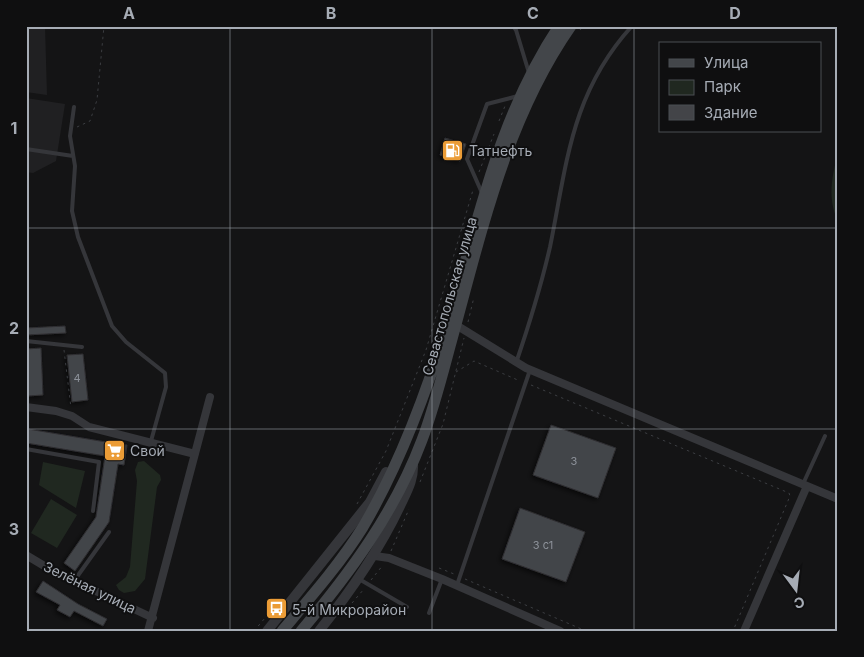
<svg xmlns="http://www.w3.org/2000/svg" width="864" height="657" font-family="Inter,sans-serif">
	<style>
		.built { fill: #202022 }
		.green { fill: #202820 }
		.building { fill: #434448; stroke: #2e2e31; filter: url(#shadow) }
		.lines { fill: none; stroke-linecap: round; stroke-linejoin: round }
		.path { stroke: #3b3d41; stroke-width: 1; stroke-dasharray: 2.5 4; stroke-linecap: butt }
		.service { stroke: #35363a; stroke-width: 4 }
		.minor { stroke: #35363a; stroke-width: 8 }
		.tertiary { stroke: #35363a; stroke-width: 10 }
		.secondary { stroke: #43464a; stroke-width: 11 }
		.grid { fill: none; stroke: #a6acb5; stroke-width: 1; stroke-opacity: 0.55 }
		.labels { text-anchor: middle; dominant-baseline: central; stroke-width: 4; stroke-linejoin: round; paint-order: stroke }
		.number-label { font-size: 11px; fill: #8d929a }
		.poi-label { font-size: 14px; fill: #a6acb5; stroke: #0f0f10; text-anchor: start }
		.street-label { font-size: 14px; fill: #a6acb5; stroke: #0f0f10 }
		.neatline { fill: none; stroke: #a6acb5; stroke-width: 2 }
		.grid-label { font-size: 16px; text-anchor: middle; font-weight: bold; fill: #a6acb5 }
	</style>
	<defs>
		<filter id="shadow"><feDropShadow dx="-2" dy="2" stdDeviation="2.5" flood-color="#0009"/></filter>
	</defs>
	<rect width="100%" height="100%" fill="#141415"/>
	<path class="built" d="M26,26H45L47,95L26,92Z
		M26,98L65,104L56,161L33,173L26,172Z"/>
	<path class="green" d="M838,153V221C827,199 832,176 838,153Z
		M144,461L160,475L161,480L157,487L145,579L135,591L124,593L119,590L116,585L126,577L130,567L137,481L135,470L138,462Z
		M43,462L85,471L76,508L39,485Z
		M51,499L77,515L57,548L31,533Z"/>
	<path class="building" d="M445,138L466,144L460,161L440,155Z
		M65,326L66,333L26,335V328Z
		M41,348L43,395L28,396L26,349Z
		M83,354L88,400L72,402L67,355Z
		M551,425L616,448L598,498L533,475Z
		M28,429L106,442L105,446L118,448L119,444L127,445L124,465L118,464L109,522L75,571L64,563L96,517L105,456L26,443Z
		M520,508L585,532L566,582L502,559Z
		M43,581L78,604L107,619L103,626L74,611L70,617L57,610L60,605L36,592Z"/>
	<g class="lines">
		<path class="path" d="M580,30L583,26
			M499,121L505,106
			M77,127L90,121L97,100L104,26
			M479,172L494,134
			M468,322L474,297
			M64,350L71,408
			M456,372L474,361L520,381
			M531,385L789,493L790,496L733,631
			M420,482L443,424L464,338
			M357,504L386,451L426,350L473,190
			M391,551L409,509
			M439,568L454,574
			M465,579L586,631
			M371,580L383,565
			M352,603L364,589
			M254,631L265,618"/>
		<path class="service" d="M513,26L516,30L529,73
			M74,107L70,136L75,166L72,211L78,237L112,326L126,342L165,373L166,387L151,441
			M26,149L73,156
			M482,193L467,159L487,104L518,96
			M26,341L82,347
			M516,363C529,325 541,286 550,247C567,163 571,93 632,26
			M26,449L99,462L93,511
			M803,484L825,436
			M359,579L407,607
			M74,581L109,532
			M457,585L530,370
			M429,613L442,579"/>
		<path class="minor" d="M456,325L526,368L838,499
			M26,407L56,411L72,416L89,427L195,454
			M26,555L51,570L153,618
			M375,556L389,558L442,579L560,631
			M148,631L210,397
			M744,631L807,486"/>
		<path class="tertiary" d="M267,631L370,502L386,472
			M319,631C351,591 379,551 401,504C407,491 414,479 413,464"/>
		<path class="secondary" d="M282,631C310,598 340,564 363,527C400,464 427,391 448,322C479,218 498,118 559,26
			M301,631C350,573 395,512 422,440C433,411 441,380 449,350C480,239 504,122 571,26"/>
	</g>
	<path class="grid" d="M230,26V631M432,26V631M634,26V631M26,228H838M26,429H838"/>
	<defs>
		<symbol id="fuel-square" viewBox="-11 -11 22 22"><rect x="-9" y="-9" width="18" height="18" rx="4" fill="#eb9c36" stroke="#0f0f10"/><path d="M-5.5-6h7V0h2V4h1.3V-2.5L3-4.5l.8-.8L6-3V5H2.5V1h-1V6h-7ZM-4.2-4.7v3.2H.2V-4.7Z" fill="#fff"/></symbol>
		<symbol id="supermarket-square" viewBox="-11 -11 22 22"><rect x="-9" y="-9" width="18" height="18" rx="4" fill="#eb9c36" stroke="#0f0f10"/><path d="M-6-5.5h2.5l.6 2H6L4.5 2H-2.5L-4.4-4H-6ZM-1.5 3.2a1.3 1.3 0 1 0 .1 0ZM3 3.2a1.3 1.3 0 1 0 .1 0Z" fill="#fff"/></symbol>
		<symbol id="bus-square" viewBox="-11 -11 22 22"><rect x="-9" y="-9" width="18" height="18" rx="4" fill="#eb9c36" stroke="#0f0f10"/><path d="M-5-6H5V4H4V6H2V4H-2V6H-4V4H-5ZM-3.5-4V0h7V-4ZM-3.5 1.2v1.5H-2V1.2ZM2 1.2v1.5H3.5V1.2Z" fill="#fff"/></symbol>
	</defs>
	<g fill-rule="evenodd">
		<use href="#fuel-square" x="440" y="138" width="25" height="25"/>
		<use href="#supermarket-square" x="102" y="438" width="25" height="25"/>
		<use href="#bus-square" x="264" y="596" width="25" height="25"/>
	</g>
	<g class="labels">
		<g class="number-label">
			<text x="77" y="378">4</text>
			<text x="574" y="461">3</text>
			<text x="543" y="545">3 с1</text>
		</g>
		<g class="poi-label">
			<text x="469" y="150">Татнефть</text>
			<text x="130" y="450">Свой</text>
			<text x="292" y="609">5-й Микрорайон</text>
		</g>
		<g class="street-label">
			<text transform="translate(449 296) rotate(-74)">Севастопольская улица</text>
			<text transform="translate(90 587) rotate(26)">Зелёная улица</text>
		</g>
	</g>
	<rect width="864" height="657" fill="none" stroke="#0f0f10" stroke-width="55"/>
	<rect x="659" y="42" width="162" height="90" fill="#0f0f10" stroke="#4b4e52"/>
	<rect x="669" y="59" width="25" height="8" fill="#43464a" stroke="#4b4e52"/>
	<text x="704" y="68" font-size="15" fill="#a6acb5">Улица</text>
	<rect x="669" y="80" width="25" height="15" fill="#202820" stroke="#4b4e52"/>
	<text x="704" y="92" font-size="15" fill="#a6acb5">Парк</text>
	<rect x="669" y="105" width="25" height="15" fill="#434448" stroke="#4b4e52"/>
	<text x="704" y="118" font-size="15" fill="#a6acb5">Здание</text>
	<g transform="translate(796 590) rotate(165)" stroke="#0f0f10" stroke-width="4" paint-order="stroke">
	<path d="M0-4L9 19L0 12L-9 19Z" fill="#a6acb5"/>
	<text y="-8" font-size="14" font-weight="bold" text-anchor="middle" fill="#a6acb5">С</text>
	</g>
	<rect x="28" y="28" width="808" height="602" class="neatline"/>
	<g class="grid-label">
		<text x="129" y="19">A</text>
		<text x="331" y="19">B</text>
		<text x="533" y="19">C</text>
		<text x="735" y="19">D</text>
		<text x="14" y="134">1</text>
		<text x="14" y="334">2</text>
		<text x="14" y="535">3</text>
	</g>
</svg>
